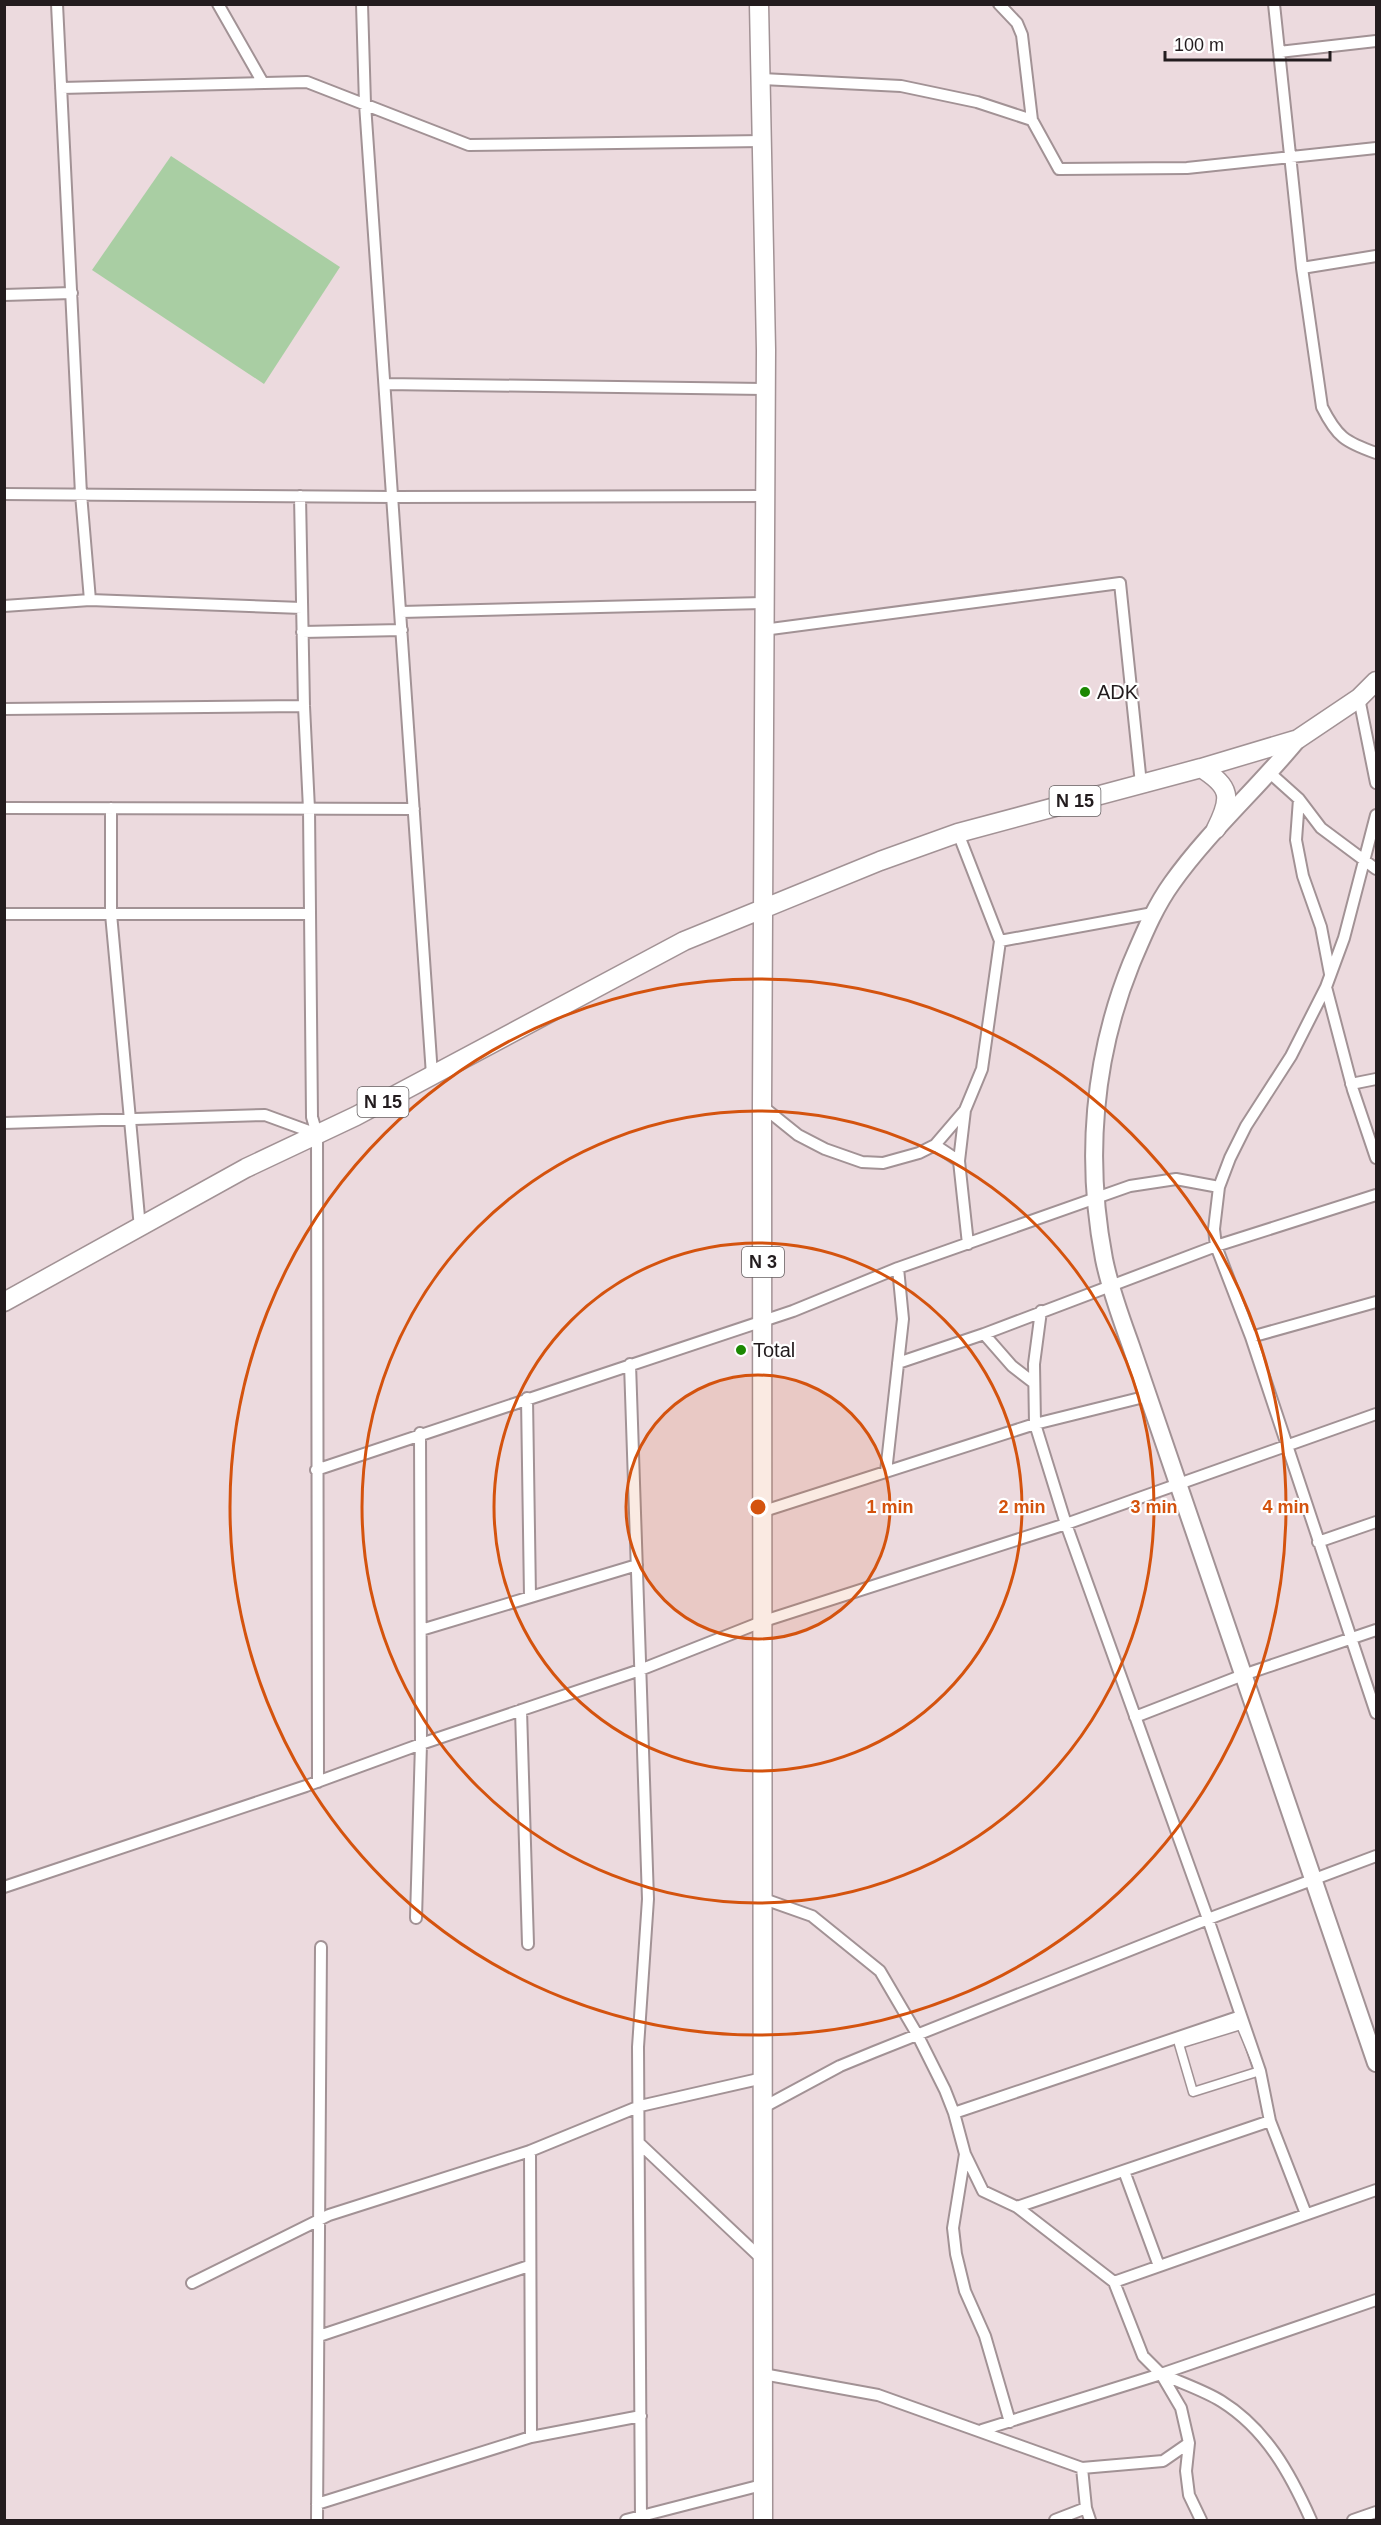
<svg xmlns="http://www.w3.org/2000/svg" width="1381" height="2525" font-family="Arial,sans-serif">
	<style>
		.green { fill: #a9cea3 }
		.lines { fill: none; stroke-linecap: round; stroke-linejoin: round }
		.pedestrian-casing { stroke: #a29295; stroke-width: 11 }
		.minor-casing { stroke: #a29295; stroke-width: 14 }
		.secondary-casing { stroke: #a29295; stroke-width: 20 }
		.primary-casing { stroke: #a29295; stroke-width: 21 }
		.pedestrian { stroke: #fff; stroke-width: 8 }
		.minor { stroke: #fff; stroke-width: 10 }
		.secondary { stroke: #fff; stroke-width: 16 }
		.primary { stroke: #fff; stroke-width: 18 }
		.ring { fill: none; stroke: #d4530e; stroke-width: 3 }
		.poi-dot { fill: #1b8801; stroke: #fff; stroke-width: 2 }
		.labels { text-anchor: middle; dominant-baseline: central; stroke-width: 4.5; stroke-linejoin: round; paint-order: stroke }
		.shield { fill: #fff; stroke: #656062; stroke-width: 1.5 }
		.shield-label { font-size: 18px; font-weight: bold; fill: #231c1e }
		.poi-label { font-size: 20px; fill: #231c1e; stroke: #fff; text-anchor: start }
		.centre { fill: #d4530e; stroke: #fff; stroke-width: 3 }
		.ring-label { font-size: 18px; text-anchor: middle; font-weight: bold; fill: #d4530e; stroke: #fff; stroke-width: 4.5; stroke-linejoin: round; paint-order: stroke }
	</style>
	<rect width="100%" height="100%" fill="#ecdade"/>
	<path class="green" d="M171,156L340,267L264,384L92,270Z"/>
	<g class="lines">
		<defs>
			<path id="pedestrian" d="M1241,2025L1260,2071L1193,2092L1179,2044Z"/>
			<path id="minor" d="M57,4L81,494L90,600
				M218,4L263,83
				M362,4L365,104L432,1075
				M999,4L1017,23L1022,35L1032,120
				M1274,4L1302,268L1322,407C1337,437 1345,442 1376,453
				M1279,52L1376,41
				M762,79L901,86L977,102L1032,120L1059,169L1187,168L1376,148
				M61,88L307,82L469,145L763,141
				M1302,268L1376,256
				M4,295L72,293
				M385,384L766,389
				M4,494L393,497L765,496
				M300,496L304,706L309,809L312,1117L317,1134L318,1782
				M4,606L90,600L302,608
				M401,612L763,603
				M763,630L1120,583L1141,784
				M302,632L402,630
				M1359,698L1376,783
				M4,709L304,706
				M1270,773L1299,799L1321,828L1376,869
				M1299,799L1296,840L1303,876L1321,927L1330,974
				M4,808L414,809
				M111,808V914L140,1228
				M1376,815L1344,938L1326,987L1291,1056L1246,1126L1230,1158L1219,1187L1214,1229L1216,1246L1251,1337L1376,1713
				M4,914H310
				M1000,941L1153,913
				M1326,987L1353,1090L1376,1158
				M1351,1084L1376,1079
				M762,1106L798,1135L825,1149L862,1162L883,1163L919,1153L935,1145L965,1110L982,1069L1000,941L958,833
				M965,1110L959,1161L968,1244
				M4,1123L265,1115L317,1134
				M935,1145L959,1161
				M1041,1311L1034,1364L1035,1424L1066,1524L1208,1919L1260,2071L1270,2121L1306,2214
				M984,1334L1012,1366L1034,1383
				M1251,1337L1376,1302
				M898,1363L984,1334L1216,1246L1376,1195
				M630,1364L648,1899L638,2047L641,2520
				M527,1398L530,1597
				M316,1470L793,1311L898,1268L1130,1186L1176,1179L1219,1187
				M886,1472L903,1319L898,1268
				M764,1511L1035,1424L1148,1396
				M1318,1542L1376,1522
				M421,1630L637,1565
				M521,1710L528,1944
				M1135,1717L1243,1675L1376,1630
				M4,1887L306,1786L421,1744L640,1670L764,1621L1066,1524L1376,1414
				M764,1899L812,1916L880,1971L917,2034L945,2090L954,2113L965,2154L983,2191L1017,2207L1114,2282L1143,2356L1161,2374L1181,2408L1189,2443L1186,2471L1189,2495L1201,2520
				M416,1918L421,1744L420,1433
				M762,2108L840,2066L874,2052L1208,1919L1376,1856
				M954,2113L1241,2016
				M640,2144L763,2260
				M530,2151L531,2437
				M965,2154L953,2228L956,2254L965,2291L985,2336L1010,2422
				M1124,2171L1159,2266
				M1017,2207L1270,2121
				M1114,2282L1376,2190
				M192,2283L329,2215L530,2151L640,2106L763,2078
				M319,2336L529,2266
				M763,2374L878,2395L1082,2468L1163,2461L1189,2443
				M1162,2374C1181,2383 1203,2390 1221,2401C1266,2429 1290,2473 1311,2520
				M982,2430L1161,2374L1376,2300
				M1082,2468L1086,2508L1090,2520
				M317,2504L531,2437L641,2416
				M317,2520L321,1947
				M626,2520L762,2485
				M1055,2520L1086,2508
				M1353,2520L1376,2512"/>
			<path id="secondary" d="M1298,739C1258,788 1209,831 1172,883C1154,908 1143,936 1131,964C1093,1058 1085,1160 1104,1259C1110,1289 1121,1318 1131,1346L1376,2063"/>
			<path id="primary" d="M759,4L766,350L762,1106L763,2520
				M1201,768C1231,787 1232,797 1216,829
				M4,1302L246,1168L356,1116L684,941L880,861L958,833L1201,768L1298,739L1359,698L1376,681"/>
		</defs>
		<use href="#pedestrian" class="pedestrian-casing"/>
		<use href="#minor" class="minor-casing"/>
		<use href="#secondary" class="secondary-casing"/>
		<use href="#primary" class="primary-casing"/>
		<use href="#pedestrian" class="pedestrian"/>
		<use href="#minor" class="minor"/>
		<use href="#secondary" class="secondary"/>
		<use href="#primary" class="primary"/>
	</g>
	<circle cx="758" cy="1507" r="132" fill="#d4530e" fill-opacity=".12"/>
	<g class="ring">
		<circle cx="758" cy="1507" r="132"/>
		<circle cx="758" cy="1507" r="264"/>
		<circle cx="758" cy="1507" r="396"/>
		<circle cx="758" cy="1507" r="528"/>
	</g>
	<g class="poi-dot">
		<circle cx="1085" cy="692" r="6"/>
		<circle cx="741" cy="1350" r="6"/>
	</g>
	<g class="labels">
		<g class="shield">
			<rect x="1049.5" y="786" width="51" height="30" rx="4.5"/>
			<rect x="357.5" y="1087" width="51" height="30" rx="4.5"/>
			<rect x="742" y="1247" width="42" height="30" rx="4.5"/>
		</g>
		<g class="shield-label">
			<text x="1075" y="801">N 15</text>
			<text x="383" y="1102">N 15</text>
			<text x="763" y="1262">N 3</text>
		</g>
		<g class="poi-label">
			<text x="1097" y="692">ADK</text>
			<text x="753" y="1350">Total</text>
		</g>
	</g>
	<circle cx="758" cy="1507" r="9" class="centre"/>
	<g class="ring-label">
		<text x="890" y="1513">1 min</text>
		<text x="1022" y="1513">2 min</text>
		<text x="1154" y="1513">3 min</text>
		<text x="1286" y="1513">4 min</text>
	</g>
	<rect width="1381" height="2525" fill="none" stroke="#231c1e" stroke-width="12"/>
	<path d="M1165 51v9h165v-9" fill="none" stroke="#231c1e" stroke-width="3"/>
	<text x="1174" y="51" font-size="18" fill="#231c1e" stroke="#ffffff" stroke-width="4.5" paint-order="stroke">100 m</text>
</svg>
